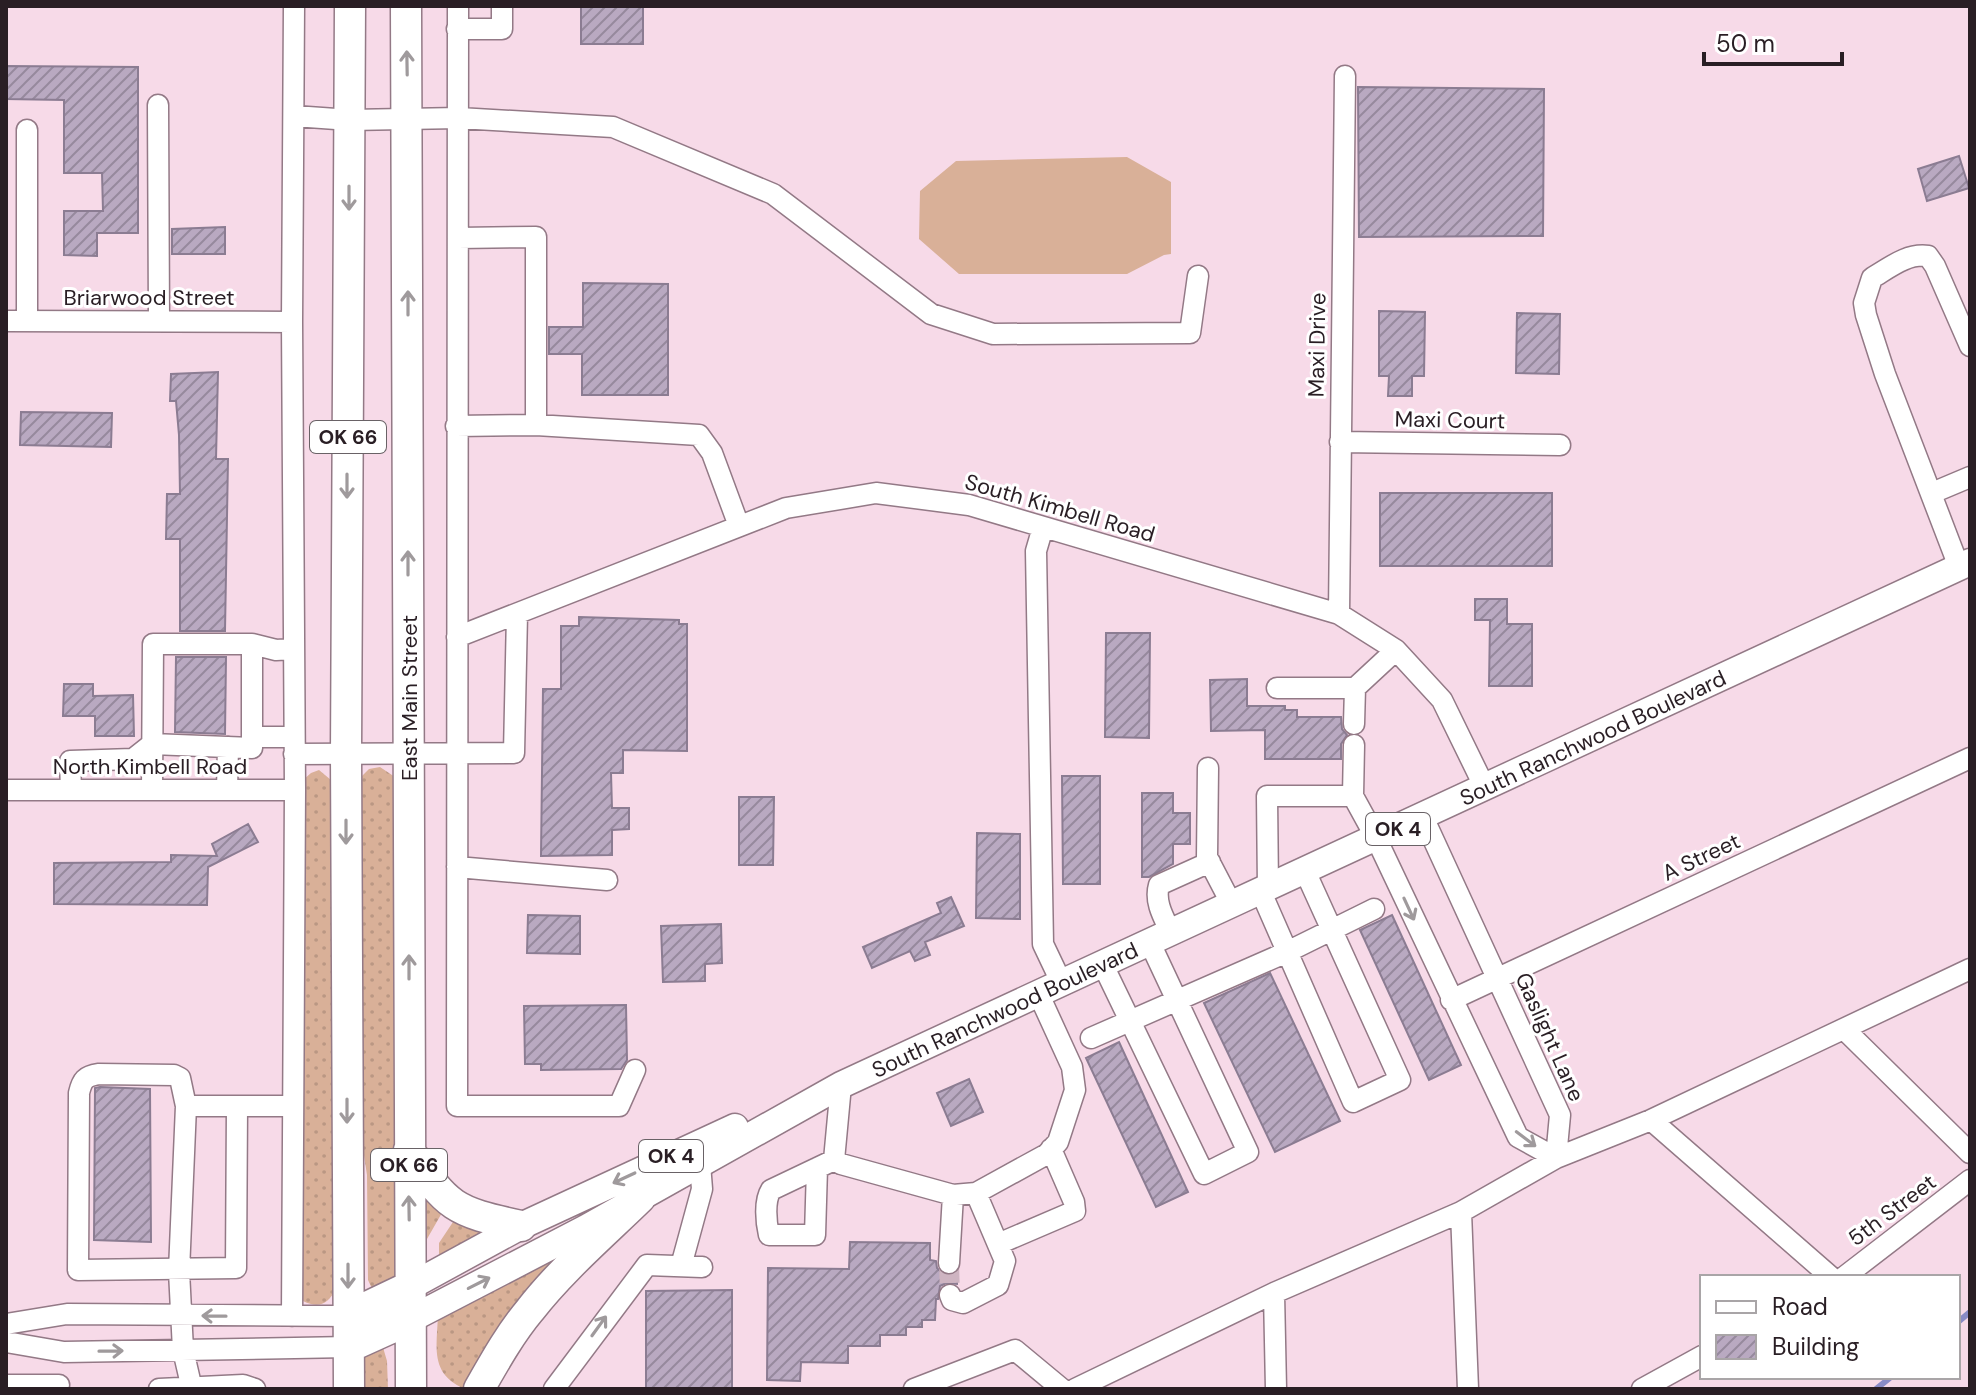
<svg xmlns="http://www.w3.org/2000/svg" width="1976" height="1395" font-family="'DM Sans',sans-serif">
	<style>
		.grass { fill: url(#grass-dots) }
		.pitch { fill: #d9b098 }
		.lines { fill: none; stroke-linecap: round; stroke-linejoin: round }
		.stream { stroke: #898bc6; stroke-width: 6 }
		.building { fill: url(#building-hatch); stroke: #8b7c92; stroke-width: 2 }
		.minor-tunnel { stroke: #ceb4c1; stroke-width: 20; stroke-dasharray: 20 10; stroke-linecap: butt }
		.minor-casing { stroke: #937986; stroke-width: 23 }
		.major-casing { stroke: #937986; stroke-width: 29 }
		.highway-casing { stroke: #937986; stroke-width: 33 }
		.minor { stroke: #fff; stroke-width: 20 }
		.major { stroke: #fff; stroke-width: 26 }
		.highway { stroke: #fff; stroke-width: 30 }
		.oneway { stroke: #9f9a9c }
		.labels { text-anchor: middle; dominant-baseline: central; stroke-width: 6; stroke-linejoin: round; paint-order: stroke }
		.shield { fill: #fff; stroke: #696266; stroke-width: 2 }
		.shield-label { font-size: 20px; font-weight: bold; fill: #291e24 }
		.street-label { font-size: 22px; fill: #291e24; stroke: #fff }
	</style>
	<defs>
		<pattern id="grass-dots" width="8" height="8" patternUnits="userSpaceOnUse" patternTransform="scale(2)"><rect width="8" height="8" fill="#d9b098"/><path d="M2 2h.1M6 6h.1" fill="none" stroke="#ba9783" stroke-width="1.8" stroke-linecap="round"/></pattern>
		<pattern id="building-hatch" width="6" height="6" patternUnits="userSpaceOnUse" patternTransform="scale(2)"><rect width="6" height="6" fill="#b9a9c1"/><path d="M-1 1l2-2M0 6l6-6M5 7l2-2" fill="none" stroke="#96899d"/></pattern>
	</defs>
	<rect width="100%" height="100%" fill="#f7dae8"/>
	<path class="grass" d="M380,767L395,777L397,1278L375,1295L368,1280L367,1175L357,1110L361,777L369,769Z
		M319,770L337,785L336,1289C328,1304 319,1309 303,1301V780L311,773Z
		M427,1195L443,1211L427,1239V1268L425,1270L420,1198Z
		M455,1219L486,1230L439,1260V1243Z
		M588,1234L465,1389C429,1374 437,1347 438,1314Z
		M382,1344L387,1361L388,1389H356L364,1353Z"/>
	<path class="pitch" d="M1127,157L1171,182V254L1164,255L1127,274H959L919,239L920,191L956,161Z"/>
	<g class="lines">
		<path class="stream" d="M1958,1322L1970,1312
			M1876,1389L1891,1377"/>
	</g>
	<path class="building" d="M581,6H643V44H581Z
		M6,66L138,67V233H97V256L64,255V211H103L102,173H64V100L6,99Z
		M1358,87L1544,89L1543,236L1359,237Z
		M1959,156L1969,188L1927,201L1918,169Z
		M225,227V254H172V229Z
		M583,283L668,284V395H582V354H549V327H583Z
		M1379,311L1425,312L1424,376H1412V396H1388L1389,376H1379Z
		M1517,313L1560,314L1559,374L1516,373Z
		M218,372L216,459H228L225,631H180V539H166L167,494H180L179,435L176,401H170L171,374Z
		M21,412L112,413L111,447L20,445Z
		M1380,493H1552V566H1380Z
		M1475,599H1507V624H1532V686H1489L1490,620H1475Z
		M579,617L679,620V624H687V751L623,750V773H611L612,808H629V829L612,830V855L541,856L543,689H561V626H579Z
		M1106,633H1150L1149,738L1105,737Z
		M176,657H226L225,734L175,732Z
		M1247,679V706H1285V710H1297V717H1341L1342,729L1347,735L1341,744V759H1265V730L1211,731L1210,680Z
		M64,684H93V696L133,695L134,736H95V716H63Z
		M1062,776H1100V884H1063Z
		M1142,793H1173V813H1190V844H1173V864L1149,877H1142Z
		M739,797H774L773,865H739Z
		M248,824L258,842L208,867L207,905L54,904V863L171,862V855L217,856L212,844Z
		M977,833L1020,834V919L976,918Z
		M951,897L964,926L925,942L930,955L915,961L910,951L872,968L863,947L941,913L937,903Z
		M528,915L580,916V954L527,953Z
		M1392,915L1461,1065L1429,1080L1360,930Z
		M721,924L722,963L705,964V981L663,982L661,926Z
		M1270,973L1340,1121L1275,1152L1204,1003Z
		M626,1005L627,1060L621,1069L541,1070V1064H525L524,1006Z
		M1119,1042L1188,1192L1156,1207L1086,1058Z
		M969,1079L983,1112L951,1126L937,1093Z
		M100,1087L150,1089L151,1242L94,1240L95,1088Z
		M850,1242L930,1243V1260L936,1261L937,1268L943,1274L949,1276L957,1272V1284L946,1283L940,1286L938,1299H936L935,1320H922V1327H906V1335H880V1346H848V1363L801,1362L800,1381L767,1380L768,1268L849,1269Z
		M732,1290V1389H646V1291Z"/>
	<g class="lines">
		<path class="minor-tunnel" d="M949,1263L950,1295"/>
		<defs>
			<path id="minor" d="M458,6L457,1106H619L635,1070
				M457,29H502V6
				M158,105L159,321
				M294,116L350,120L459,118L613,127L773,194L931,314L993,334L1190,333L1198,276
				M27,130V321
				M458,238L536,237V425
				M6,321L292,322
				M456,426L536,425L699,435L712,453L739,526
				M1340,442L1560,445
				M1932,493L1970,477
				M1043,527L1036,551L1043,944L1062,984
				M1959,567L1885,374L1866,315L1864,303L1872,278C1889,268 1907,253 1928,256L1935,266L1970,346
				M1339,614L1345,76
				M457,637L786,508L876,493L969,505L1339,614L1396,650L1442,700L1485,788
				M1277,688H1355L1396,650
				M1354,724L1355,688
				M252,737H294
				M294,754L514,753L517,614
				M1208,768L1207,857L1232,905
				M6,790H295
				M71,790L70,761L133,759L152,744L252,748V644
				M152,790L153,644H252L276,650L294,649
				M227,790L228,747
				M1353,796L1354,745
				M457,867L607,880
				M1268,889L1267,796H1353L1376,838L1518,1137L1556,1158L1560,1115L1423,817
				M1261,892L1353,1102L1400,1080L1305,871
				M1171,933C1164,918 1154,902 1159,885L1210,862
				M1103,965L1204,1174L1248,1152L1150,943
				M1451,1000L1970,758
				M1845,1030L1970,1153
				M1091,1038L1287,952L1374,909
				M841,1085L834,1160L841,1164L953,1195L976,1193L1047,1154L1058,1142L1075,1090L1072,1067L1039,995
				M186,1106L180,1078L174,1075L99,1074C85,1076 82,1080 79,1093L78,1270L236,1268L237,1106
				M1651,1120L1831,1277
				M817,1168L815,1235H769C766,1222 764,1201 771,1190L834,1160
				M1461,1212L1468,1389
				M998,1244L1075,1211L1074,1202L1051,1149
				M949,1263L953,1195
				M681,1266L702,1189L700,1164
				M1844,1277L1970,1180
				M1274,1293L1276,1389
				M950,1295L952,1300L963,1303L998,1285L1005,1261L976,1193
				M292,1316L295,790L292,322L294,6
				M6,1324L67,1314L348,1316
				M6,1342L64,1352L349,1347
				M6,1385H59
				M159,1389L243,1385L255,1389
				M192,1389L183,1350L179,1271L186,1106H293
				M554,1389L647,1265L702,1267
				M914,1389L1015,1350L1062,1389
				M1075,1389L1274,1293L1461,1212L1556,1158L1651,1120L1970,969
				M1642,1389L1702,1356"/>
			<path id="major" d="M411,1286L521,1226L735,1127
				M411,1319L586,1228L841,1085L1970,562"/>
			<path id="highway" d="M406,6L411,1389
				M409,1150C448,1208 453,1211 521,1226
				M348,1316L411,1286
				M349,1347L411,1319
				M349,1389L346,754L350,6
				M479,1389C495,1361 510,1334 530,1310C562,1269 603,1234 640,1198"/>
		</defs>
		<use href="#minor" class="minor-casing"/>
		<use href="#major" class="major-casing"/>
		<use href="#highway" class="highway-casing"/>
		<use href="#minor" class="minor"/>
		<use href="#major" class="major"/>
		<use href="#highway" class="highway"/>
	</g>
	<defs><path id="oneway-shaft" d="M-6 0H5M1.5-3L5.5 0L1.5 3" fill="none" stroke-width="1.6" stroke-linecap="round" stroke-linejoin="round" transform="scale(2)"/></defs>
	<g class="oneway">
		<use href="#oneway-shaft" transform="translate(407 63) rotate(-91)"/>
		<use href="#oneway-shaft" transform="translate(349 198) rotate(90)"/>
		<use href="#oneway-shaft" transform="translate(408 303) rotate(-90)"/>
		<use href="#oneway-shaft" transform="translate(347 486) rotate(90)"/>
		<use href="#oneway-shaft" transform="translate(408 563) rotate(-90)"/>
		<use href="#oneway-shaft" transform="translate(346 832) rotate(90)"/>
		<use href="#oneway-shaft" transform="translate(1409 909) rotate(65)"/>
		<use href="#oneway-shaft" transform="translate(409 967) rotate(-90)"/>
		<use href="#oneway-shaft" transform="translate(347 1111) rotate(90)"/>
		<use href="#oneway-shaft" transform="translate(1526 1139) rotate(37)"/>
		<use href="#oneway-shaft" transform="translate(624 1178) rotate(155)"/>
		<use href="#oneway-shaft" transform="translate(409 1208) rotate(-91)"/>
		<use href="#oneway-shaft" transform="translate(348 1276) rotate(90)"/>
		<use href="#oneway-shaft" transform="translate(479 1283) rotate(-27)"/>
		<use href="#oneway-shaft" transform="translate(214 1316) rotate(-179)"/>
		<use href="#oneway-shaft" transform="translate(599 1326) rotate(-54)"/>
		<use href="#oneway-shaft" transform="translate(111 1351) rotate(-1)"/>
	</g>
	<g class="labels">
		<g class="shield">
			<rect x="310" y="421" width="76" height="32" rx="6"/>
			<rect x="1366" y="813" width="64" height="32" rx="6"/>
			<rect x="639" y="1140" width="64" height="32" rx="6"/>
			<rect x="371" y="1149" width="76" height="32" rx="6"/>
		</g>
		<g class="shield-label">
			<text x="348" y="437">OK 66</text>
			<text x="1398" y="829">OK 4</text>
			<text x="671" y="1156">OK 4</text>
			<text x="409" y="1165">OK 66</text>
		</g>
		<g class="street-label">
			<text x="149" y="297">Briarwood Street</text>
			<text transform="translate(1317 345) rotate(-89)">Maxi Drive</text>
			<text transform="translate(1450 420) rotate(1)">Maxi Court</text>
			<text transform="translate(1060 508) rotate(16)">South Kimbell Road</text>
			<text transform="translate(409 698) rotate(-90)">East Main Street</text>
			<text transform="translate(1593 738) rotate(-25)">South Ranchwood Boulevard</text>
			<text x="150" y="766">North Kimbell Road</text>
			<text transform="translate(1701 857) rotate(-25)">A Street</text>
			<text transform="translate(1005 1010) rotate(-25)">South Ranchwood Boulevard</text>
			<text transform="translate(1550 1037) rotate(66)">Gaslight Lane</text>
			<text transform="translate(1892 1210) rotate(-37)">5th Street</text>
		</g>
	</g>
	<rect width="1976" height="1395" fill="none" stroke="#291e24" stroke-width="16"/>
	<rect x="1700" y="1275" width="260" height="104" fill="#ffffff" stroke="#a9a5a7" stroke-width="2"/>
	<rect x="1716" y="1301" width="40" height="12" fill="#ffffff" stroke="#a9a5a7" stroke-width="2"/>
	<text x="1772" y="1315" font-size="24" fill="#291e24">Road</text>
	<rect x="1716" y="1335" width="40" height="24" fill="url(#building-hatch)" stroke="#a9a5a7" stroke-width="2"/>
	<text x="1772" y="1355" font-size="24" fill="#291e24">Building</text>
	<path d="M1704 52v12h138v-12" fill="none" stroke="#291e24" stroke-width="4"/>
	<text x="1716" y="52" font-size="24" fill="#291e24" stroke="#ffffff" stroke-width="6" paint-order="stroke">50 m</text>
</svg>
